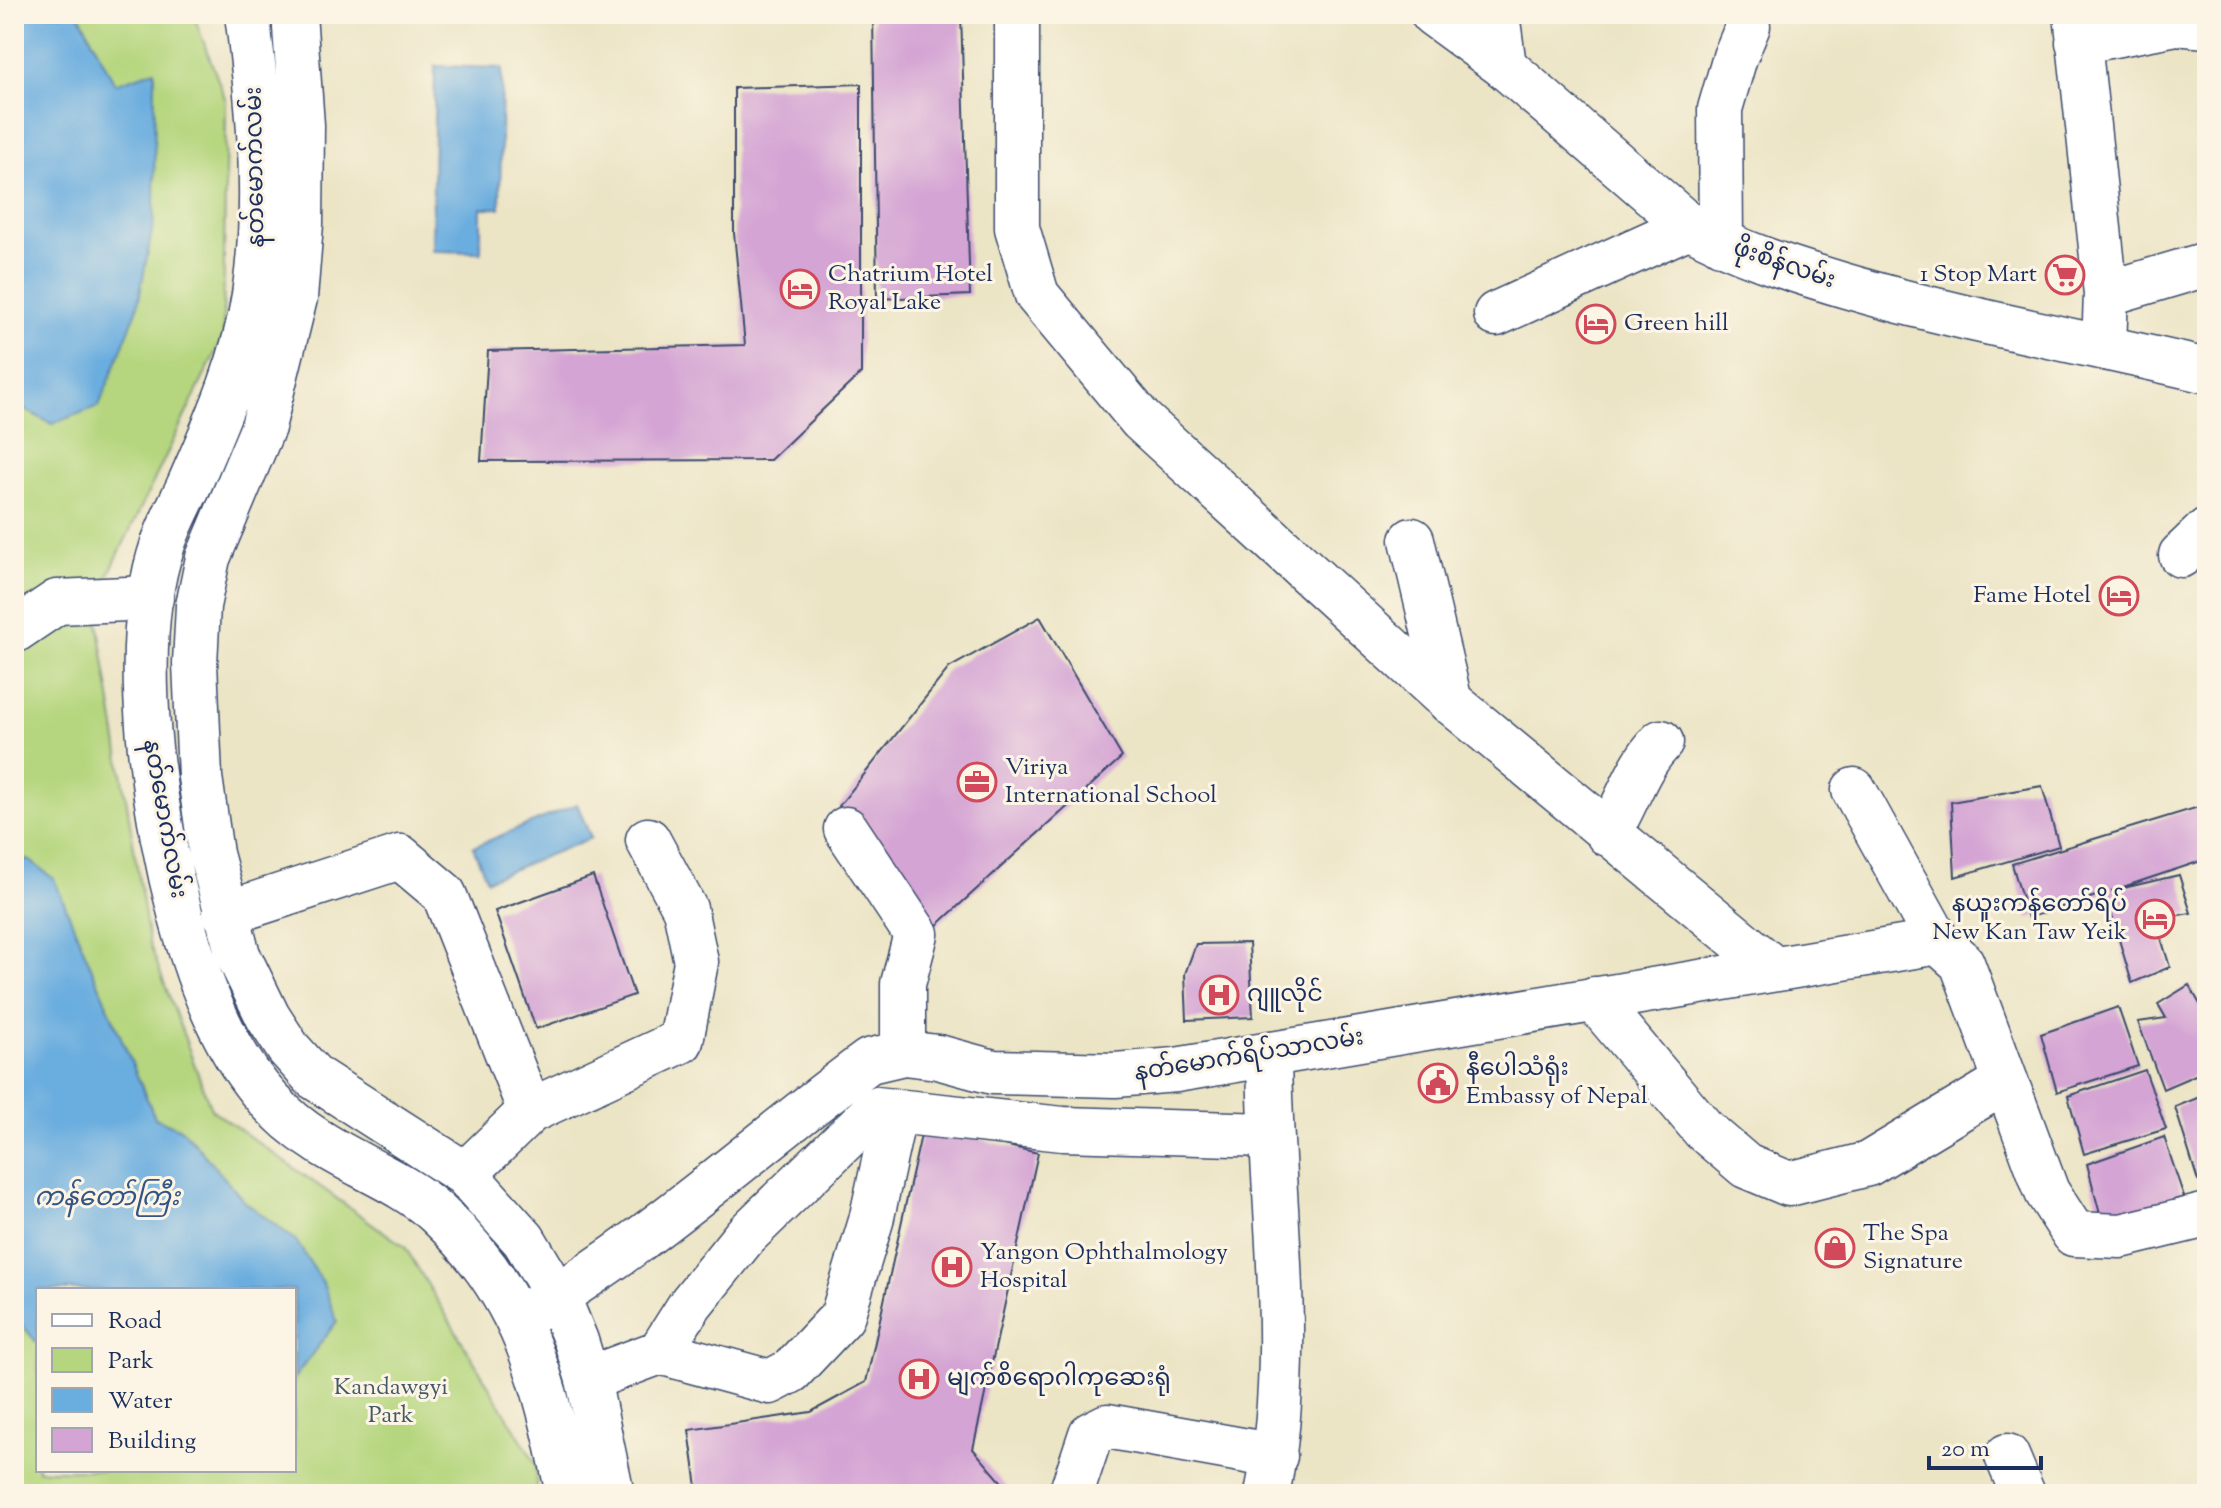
<svg xmlns="http://www.w3.org/2000/svg" width="2221" height="1508" font-family="'Sorts Mill Goudy','Noto Sans Myanmar',serif">
	<style>
		.green { fill: #b5d67e; stroke: #68826e; stroke-width: 2 }
		.water { fill: #6aaddf; stroke: #426e9e; stroke-width: 2 }
		.building { fill: #d4a4d4 }
		.lines { fill: none; stroke-linecap: round; stroke-linejoin: round }
		.minor-casing { stroke: #3a4a6d; stroke-width: 47 }
		.major-casing { stroke: #3a4a6d; stroke-width: 47 }
		.minor { stroke: #fff; stroke-width: 44 }
		.major { stroke: #fff; stroke-width: 44 }
		.labels { text-anchor: middle; dominant-baseline: central; stroke-width: 6; stroke-linejoin: round; paint-order: stroke }
		.street-label { font-size: 24px; fill: #1b2f5e; stroke: #fcf5e5 }
		.poi-label { font-size: 24px; fill: #1b2f5e; stroke: #fcf5e5; text-anchor: start }
		.park-label { font-size: 24px; fill: #425966; stroke: #fcf5e5 }
		.water-label { font-size: 26px; font-style: italic; fill: #335585; stroke: #fcf5e5 }
	</style>
	<rect width="100%" height="100%" fill="#fcf5e5"/>
	<filter id="ink" filterUnits="userSpaceOnUse"><feTurbulence type="fractalNoise" baseFrequency=".0125" numOctaves="2"/><feDisplacementMap in="SourceGraphic" scale="16" xChannelSelector="R" yChannelSelector="G"/><feConvolveMatrix kernelMatrix="1 2 1 2 8 2 1 2 1" color-interpolation-filters="sRGB"/></filter>
	<filter id="wash" filterUnits="userSpaceOnUse"><feTurbulence type="fractalNoise" baseFrequency=".006" numOctaves="4" result="noise"/><feDisplacementMap in="SourceGraphic" scale="32" xChannelSelector="R" yChannelSelector="G"/><feGaussianBlur stdDeviation="1.8" result="paint"/><feColorMatrix in="noise" values="0 0 0 0 0 0 0 0 0 0 0 0 0 0 0 0 0 1.4 0 .05"/><feComposite in="paint" operator="in"/></filter>
	<g filter="url(#wash)">
		<rect width="100%" height="100%" fill="#ebe4c5"/>
		<path class="green" d="M79,14H193L226,101L223,337L95,603L149,942L211,1109L405,1247L536,1464L537,1494H14V1315L38,1344V1470H294V1378L337,1321L296,1241L244,1201L183,1130L155,1118L54,880L30,861L14,857V404L52,424L154,71L115,85Z"/>
		<path class="water" d="M14,14H79L115,84L155,70L154,220L137,310L99,406L52,424L14,404Z
			M435,66L502,68L500,208H481V252L432,251Z
			M577,804L591,838L487,880L473,847Z
			M14,857L30,861L54,879L155,1118L183,1130L244,1201L296,1241L322,1281L337,1321L294,1378V1290H38V1344L14,1315Z"/>
		<g id="blocks">
			<path class="building" d="M873,14H961L970,295L877,299Z
				M861,84V373L770,460L481,461L488,351L745,345L734,233V88Z
				M1040,617L1122,757L934,928L839,806L949,668Z
				M2042,786L2059,846L1955,877L1951,802Z
				M2205,805L2207,859L2111,891L2179,875L2191,913L2155,919L2170,967L2132,983L2105,893L2028,918L2012,864Z
				M593,876L634,995L536,1029L495,911Z
				M1249,943L1253,1017L1187,1020L1185,974L1196,944Z
				M2189,985L2201,1006L2207,1004V1070L2163,1089L2138,1022L2166,1018L2158,1004Z
				M2118,1007L2138,1066L2057,1092L2041,1034Z
				M2145,1070L2166,1129L2084,1154L2068,1096Z
				M2207,1094V1178L2198,1181L2175,1107Z
				M923,1126L1038,1153L973,1449L1012,1494H698L689,1430L811,1412L866,1382Z
				M2164,1137L2184,1197L2102,1222L2087,1164Z"/>
		</g>
	</g>
	<g filter="url(#ink)">
		<use href="#blocks" fill-opacity="0" stroke="#3a4a6d" stroke-width="2"/>
		<g class="lines">
			<defs>
				<path id="minor" d="M1017,14V228L1037,295L1141,420L1440,693L1773,968
					M1497,14L1504,66
					M2076,14L2106,294L2104,346
					M2078,42L2177,23L2207,26
					M1721,243L1720,109L1735,57L1748,26
					M2106,294L2207,264
					M1496,314L1689,226
					M1412,540L1450,702
					M2181,555L2207,530
					M14,631L57,602L151,598
					M1854,790L1938,942L1962,963L2047,1192L2074,1234L2121,1236L2207,1215
					M846,829L916,934L903,984V1053
					M1608,834C1627,804 1636,768 1661,742
					M225,914L400,857L444,894L530,1111L465,1174
					M1594,999L1704,1130L1746,1166L1789,1184L1868,1164L2006,1081
					M530,1111L681,1041L696,962L685,909L648,840
					M519,1318C645,1248 753,1146 869,1061L903,1053L938,1057L993,1072L1115,1075L1176,1070L1938,942
					M660,1352L770,1382L791,1371L842,1317L871,1221L895,1111
					M588,1379L660,1352L691,1303L745,1236L876,1109L1063,1129L1269,1135
					M2007,1456L2023,1494
					M1071,1494L1091,1434L1107,1426L1275,1456
					M1267,1494C1297,1350 1270,1200 1269,1055"/>
				<path id="major" d="M247,14C259,105 268,204 254,295C244,361 216,423 190,483C181,503 170,523 163,544C127,647 154,817 182,921C205,1004 241,1094 318,1141C356,1166 405,1183 438,1214C525,1295 545,1382 568,1494
					M294,14L302,125L301,224L295,298L263,427L208,558L198,606L195,663L200,777L211,854L238,955L268,1017L288,1048L314,1077L465,1174L524,1240L558,1297L576,1341L588,1379L612,1494
					M1433,14L1504,66L1689,226C1738,253 1790,269 1843,285C1963,321 2086,342 2207,371"/>
			</defs>
			<use href="#minor" class="minor-casing"/>
			<use href="#major" class="major-casing"/>
			<use href="#minor" class="minor"/>
			<use href="#major" class="major"/>
		</g>
	</g>
	<defs>
		<symbol id="supermarket-ring" viewBox="-11 -11 22 22"><circle r="9.5" fill="#fcf5e5" stroke="#d1495b" stroke-width="1.5"/><path d="M-6-5.5h2.5l.6 2H6L4.5 2H-2.5L-4.4-4H-6ZM-1.5 3.2a1.3 1.3 0 1 0 .1 0ZM3 3.2a1.3 1.3 0 1 0 .1 0Z" fill="#d1495b"/></symbol>
		<symbol id="hotel-ring" viewBox="-11 -11 22 22"><circle r="9.5" fill="#fcf5e5" stroke="#d1495b" stroke-width="1.5"/><path d="M-6-4.5h1.5V1H6V5H4.5V3h-9V5H-6ZM-4 0a1.8 1.8 0 1 1 3.6 0ZM.5 0V-2.5h3Q6-2.5 6 0Z" fill="#d1495b"/></symbol>
		<symbol id="office-ring" viewBox="-11 -11 22 22"><circle r="9.5" fill="#fcf5e5" stroke="#d1495b" stroke-width="1.5"/><path d="M-6-3h4V-5.5h4V-3h4V5H-6ZM-1-4.5V-3h2v-1.5ZM-6 0V1H6V0Z" fill="#d1495b"/></symbol>
		<symbol id="hospital-ring" viewBox="-11 -11 22 22"><circle r="9.5" fill="#fcf5e5" stroke="#d1495b" stroke-width="1.5"/><path d="M-5-5h3v3.5h4V-5h3V5h-3V1.5h-4V5h-3Z" fill="#d1495b"/></symbol>
		<symbol id="civic-ring" viewBox="-11 -11 22 22"><circle r="9.5" fill="#fcf5e5" stroke="#d1495b" stroke-width="1.5"/><path d="M-.6-6.5H3V-4.5H.6V-3L4-1V1h2V6H-6V1h2V-1L-.6-3ZM-1.2 2.5V6h2.4V2.5Z" fill="#d1495b"/></symbol>
		<symbol id="shop-ring" viewBox="-11 -11 22 22"><circle r="9.5" fill="#fcf5e5" stroke="#d1495b" stroke-width="1.5"/><path d="M-5-2.5h2.3a2.7 3.5 0 0 1 5.4 0H5L5.5 6h-11ZM-1.5-2.5h3a1.5 2.3 0 0 0-3 0Z" fill="#d1495b"/></symbol>
	</defs>
	<g fill-rule="evenodd">
		<use href="#supermarket-ring" x="2043" y="253" width="44" height="44"/>
		<use href="#hotel-ring" x="778" y="267" width="44" height="44"/>
		<use href="#hotel-ring" x="1574" y="302" width="44" height="44"/>
		<use href="#hotel-ring" x="2097" y="574" width="44" height="44"/>
		<use href="#office-ring" x="955" y="760" width="44" height="44"/>
		<use href="#hotel-ring" x="2133" y="897" width="44" height="44"/>
		<use href="#hospital-ring" x="1197" y="973" width="44" height="44"/>
		<use href="#civic-ring" x="1416" y="1061" width="44" height="44"/>
		<use href="#shop-ring" x="1813" y="1226" width="44" height="44"/>
		<use href="#hospital-ring" x="930" y="1245" width="44" height="44"/>
		<use href="#hospital-ring" x="897" y="1357" width="44" height="44"/>
	</g>
	<g class="labels">
		<g class="street-label">
			<text transform="translate(256 167) rotate(-91)">နတ်မောက်လမ်း</text>
			<text transform="translate(1784 265) rotate(19)">ဖိုးစိန်လမ်း</text>
			<text transform="translate(164 819) rotate(80)">နတ်မောက်လမ်း</text>
			<text transform="translate(1249 1056) rotate(-9)">နတ်မောက်ရိပ်သာလမ်း</text>
		</g>
		<g class="poi-label">
			<text x="828" y="275">Chatrium Hotel<tspan x="828" dy="28">Royal Lake</tspan></text>
			<text x="2037" y="275" text-anchor="end">1 Stop Mart</text>
			<text x="1624" y="324">Green hill</text>
			<text x="2091" y="596" text-anchor="end">Fame Hotel</text>
			<text x="1005" y="768">Viriya<tspan x="1005" dy="28">International School</tspan></text>
			<text x="2127" y="905" text-anchor="end">နယူးကန်တော်ရိပ်<tspan x="2127" dy="28">New Kan Taw Yeik</tspan></text>
			<text x="1247" y="995">ဂျူလိုင်</text>
			<text x="1466" y="1069">နီပေါသံရုံး<tspan x="1466" dy="28">Embassy of Nepal</tspan></text>
			<text x="1863" y="1234">The Spa<tspan x="1863" dy="28">Signature</tspan></text>
			<text x="980" y="1253">Yangon Ophthalmology<tspan x="980" dy="28">Hospital</tspan></text>
			<text x="947" y="1379">မျက်စိရောဂါကုဆေးရုံ</text>
		</g>
		<g class="park-label">
			<text x="391" y="1388">Kandawgyi<tspan x="391" dy="28">Park</tspan></text>
		</g>
		<g class="water-label">
			<text x="107" y="1198">ကန်တော်ကြီး</text>
		</g>
	</g>
	<rect width="2221" height="1508" fill="none" stroke="#fcf5e5" stroke-width="48"/>
	<rect x="36" y="1288" width="260" height="184" fill="#fcf5e5" stroke="#a2a6af" stroke-width="2"/>
	<rect x="52" y="1314" width="40" height="12" fill="#ffffff" stroke="#a2a6af" stroke-width="2"/>
	<text x="108" y="1328" font-size="24" fill="#1b2f5e">Road</text>
	<rect x="52" y="1348" width="40" height="24" fill="#b5d67e" stroke="#a2a6af" stroke-width="2"/>
	<text x="108" y="1368" font-size="24" fill="#1b2f5e">Park</text>
	<rect x="52" y="1388" width="40" height="24" fill="#6aaddf" stroke="#a2a6af" stroke-width="2"/>
	<text x="108" y="1408" font-size="24" fill="#1b2f5e">Water</text>
	<rect x="52" y="1428" width="40" height="24" fill="#d4a4d4" stroke="#a2a6af" stroke-width="2"/>
	<text x="108" y="1448" font-size="24" fill="#1b2f5e">Building</text>
	<path d="M1929 1456v12h112v-12" fill="none" stroke="#1b2f5e" stroke-width="4"/>
	<text x="1941" y="1456" font-size="24" fill="#1b2f5e" stroke="#fcf5e5" stroke-width="6" paint-order="stroke">20 m</text>
</svg>
